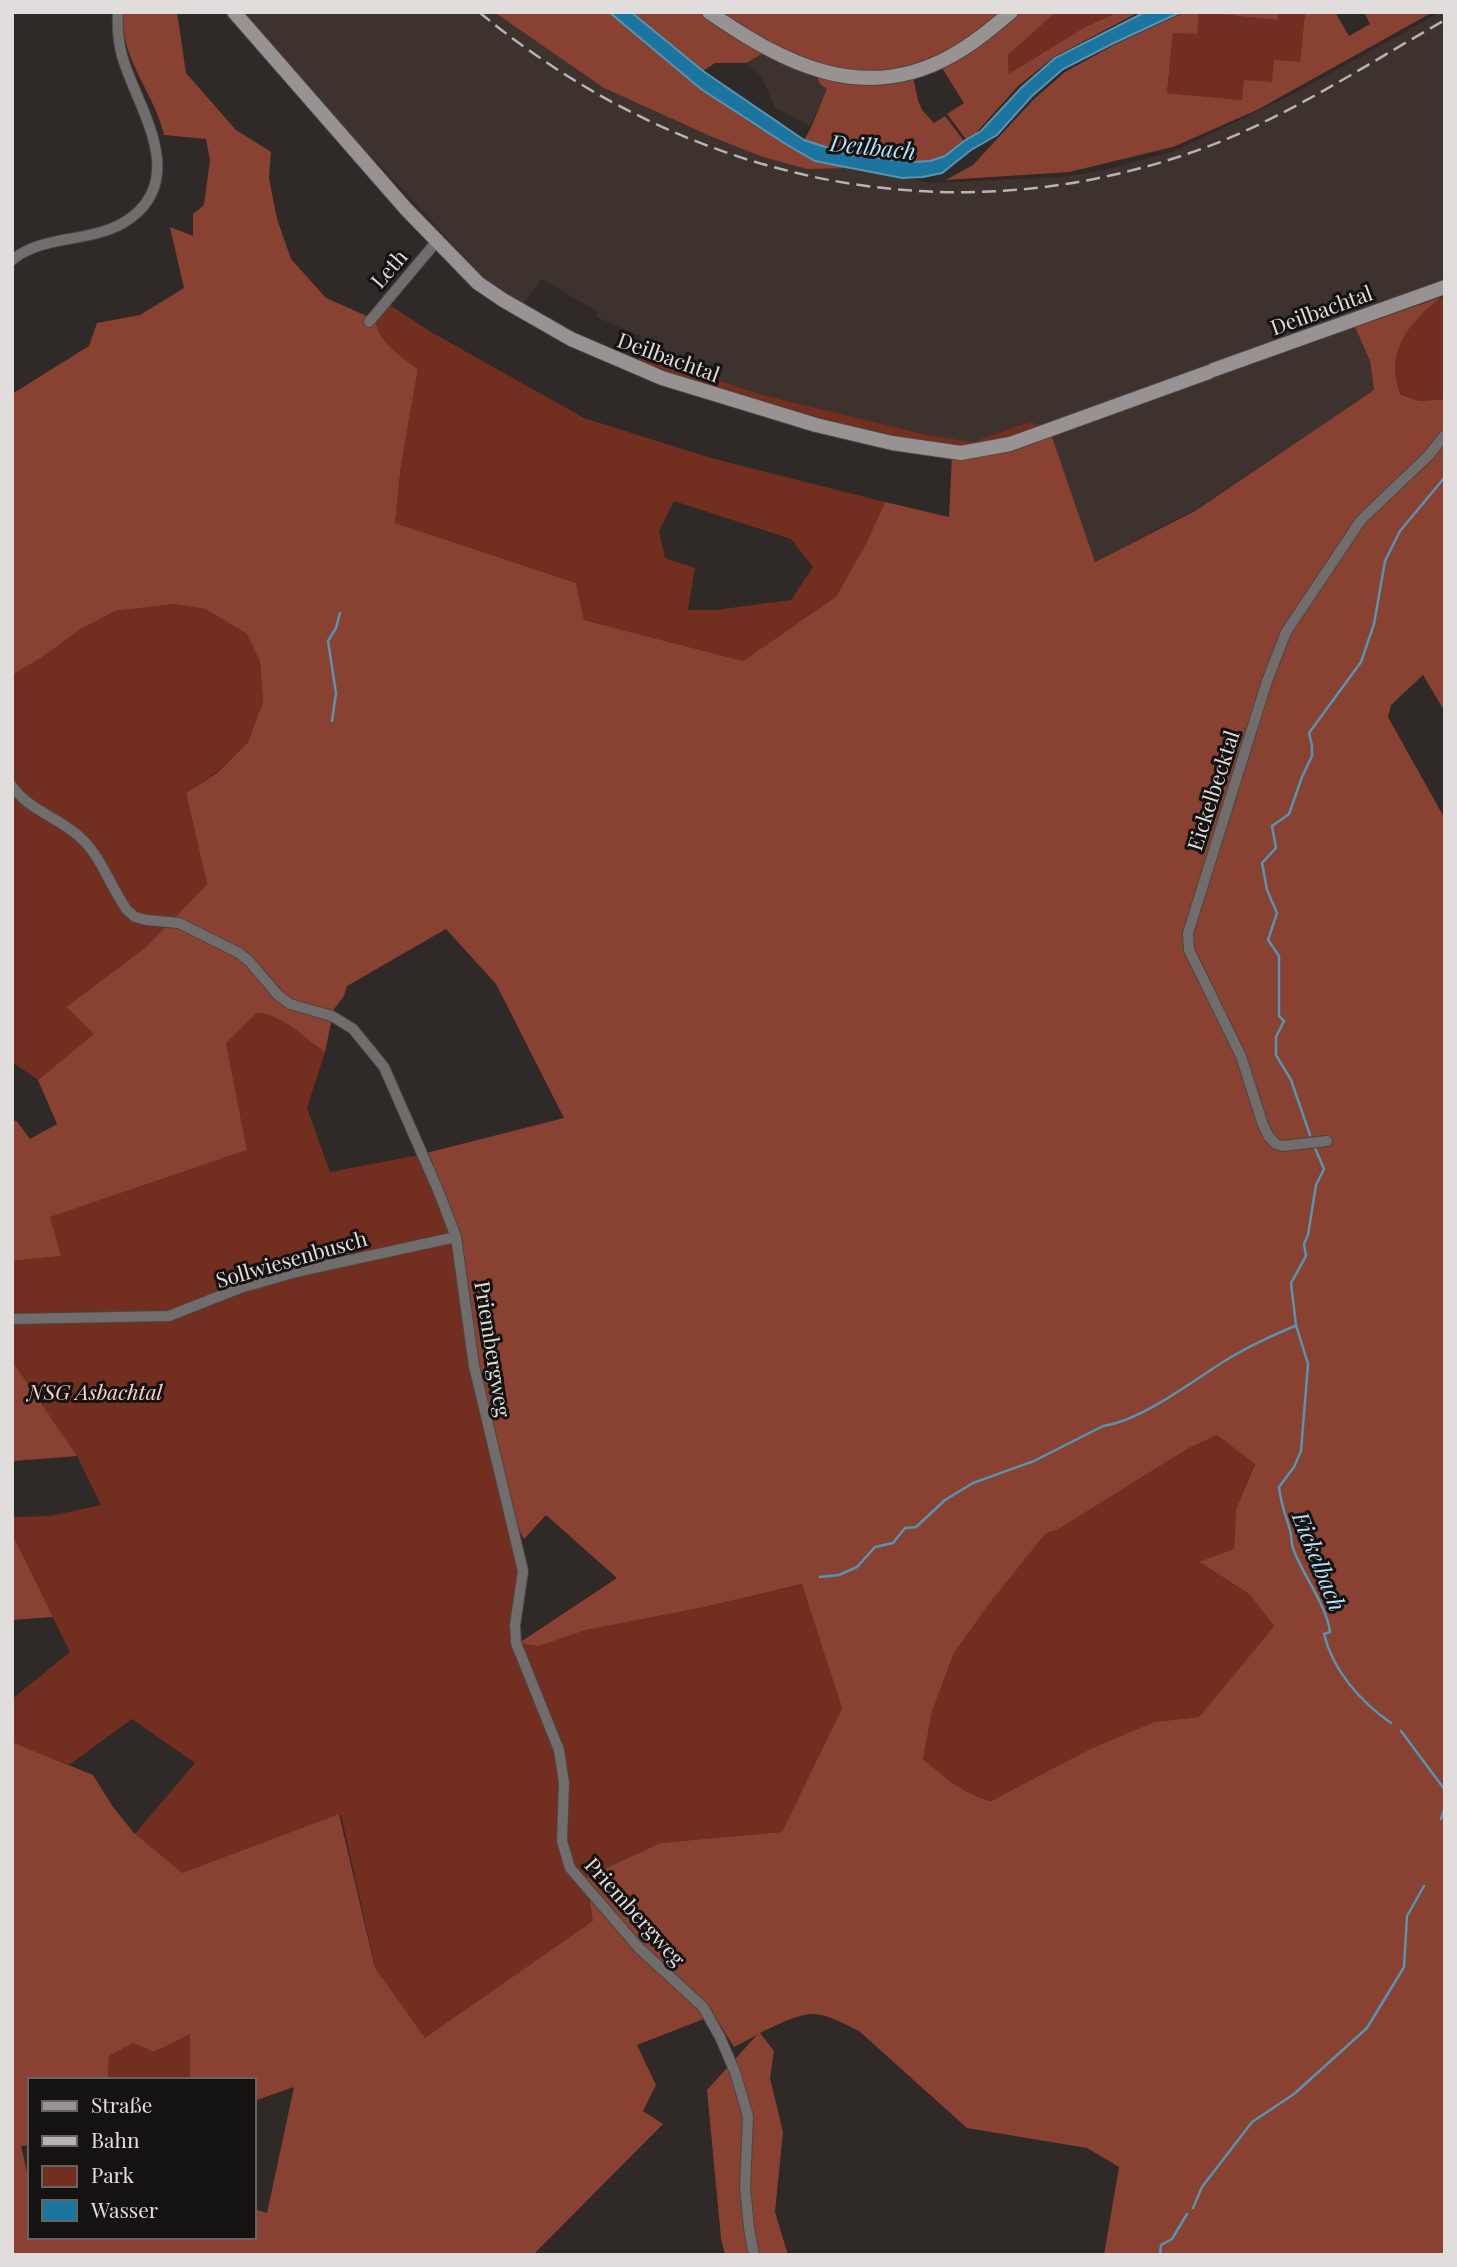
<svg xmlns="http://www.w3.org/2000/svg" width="1457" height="2267" font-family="'Playfair Display',serif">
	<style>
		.built { fill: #3e322f }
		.green { fill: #722e1f; fill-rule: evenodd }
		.forest { fill: #894131; fill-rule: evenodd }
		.water { fill: #1c759f; stroke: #5794b1; stroke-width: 2 }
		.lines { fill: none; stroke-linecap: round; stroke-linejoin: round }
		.stream { stroke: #5794b1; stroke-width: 2.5 }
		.street-casing { stroke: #4b4644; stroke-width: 12 }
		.secondary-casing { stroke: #4b4644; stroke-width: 16 }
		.street { stroke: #716d6c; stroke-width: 10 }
		.secondary { stroke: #989392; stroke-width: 14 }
		.rail { stroke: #b8b3b2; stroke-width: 2.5; stroke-dasharray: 14 7; stroke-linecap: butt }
		.labels { text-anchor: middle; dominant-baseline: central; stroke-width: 6; stroke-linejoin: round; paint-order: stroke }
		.street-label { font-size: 21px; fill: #e1dddc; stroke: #151212 }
		.park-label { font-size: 21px; font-style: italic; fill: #fdd0c5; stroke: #151212 }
		.water-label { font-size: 23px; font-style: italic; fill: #b8dff7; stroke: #151212 }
	</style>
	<rect width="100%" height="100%" fill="#2f2927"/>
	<path class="built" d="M238,12H494L604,88L763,157L807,169L851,168L932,183L1060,177L1100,171L1175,151L1293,94L1441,12H1445V280L1048,426L1029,422L973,442L923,434L763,395L638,353L641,336L596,317L598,312L542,279L524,303L512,296L484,278L375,160L345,132Z
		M767,51L816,73L827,89L810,126L775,108L762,78L746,63Z
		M1355,327L1370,361L1374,390L1195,510L1095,562L1051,434L1249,366Z"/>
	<path class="green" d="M1056,12H1118L1085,27L1009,75L1008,55Z
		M1199,12L1278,20L1279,12L1305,13L1300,63L1243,100L1167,93L1173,32Z
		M1445,296V399L1418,401L1400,393C1398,385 1394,375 1394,366C1396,336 1421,310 1445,296Z
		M390,305L431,332L584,418L711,458L885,502L866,544L836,598L743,661L584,620L576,583L395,523L401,465L418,369C403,358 376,340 376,320ZM674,501L791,539L813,567L791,600L715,610H688L695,568L665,558L659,531Z
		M638,353L763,395L923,434L973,442L1029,422L1048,426L974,447H945L872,431L729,394L639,361Z
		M173,604L207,609L248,634L260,663L263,701L248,742L217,772L186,793L207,884L146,947L66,1007L95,1034L38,1080L12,1062V675L78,630L115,611Z
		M257,1013C281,1013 306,1038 325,1052L307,1108L330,1172L419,1155L443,1211L459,1259L464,1331L484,1430L522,1571L513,1632L518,1650L519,1643L538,1645L586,1630L705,1607L803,1584L842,1708L782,1832L660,1843L585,1878L572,1865L566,1845L567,1781L562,1747L544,1703L521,1657L556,1747L562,1783L560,1848L565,1867L587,1894L594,1923L425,2041L376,1971L341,1815L182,1876L134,1835L195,1763L132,1719L69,1765L12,1742V1699L70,1652L26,1563L13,1567L32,1614L12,1617V1517L50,1516L101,1505L77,1456L12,1461V1261L61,1256L49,1217L247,1150L226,1043Z
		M1217,1435L1255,1463L1236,1509L1234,1549L1200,1563L1249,1594L1274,1626L1199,1717L1154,1722L1090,1749L991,1801C961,1793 945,1778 923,1759L932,1712L954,1653L989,1604L1046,1533L1057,1530L1189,1448Z
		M190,2033V2080H108L109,2056L133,2043L155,2052Z"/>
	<path class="forest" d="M124,12H177L186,73L236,130L271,152L269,178L277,219L291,259L326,298L376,320C376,340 403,358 418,369L401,465L395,523L576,583L584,620L743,661L836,597L866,544L885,502L949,517L952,456L1051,434L1095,562L1195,511L1374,390L1370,361L1355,327L1442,297C1420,313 1397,336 1395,365C1394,374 1398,385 1400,394L1419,401L1445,399V712L1423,675L1391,705L1388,717L1445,819V2255H1104L1119,2167L1087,2148L967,2128L859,2031C846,2025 828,2014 812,2014C795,2015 775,2026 760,2033L774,2051L770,2078L783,2132L775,2212L788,2255H725L721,2238L707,2090L757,2035L734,2047L714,2015L637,2045L656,2085L643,2111L663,2124L533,2255H12V1742L93,1775L113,1807L134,1833L182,1873L339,1814L375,1968L425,2038L593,1921L585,1878L660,1843L782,1832L842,1708L802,1584L705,1607L586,1630L538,1646L519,1643L617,1578L546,1515L524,1539L511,1515L480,1386L463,1260L426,1153L564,1118L496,984L446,929L347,986L344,996L334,1009L325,1052C306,1039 280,1013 257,1013L226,1043L247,1150L50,1217L61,1256L12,1261V1123L16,1120L30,1139L57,1124L38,1080L94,1034L66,1007L146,947L207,884L186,793L217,773L248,742L263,701L260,662L247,634L206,609L174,604L115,611L79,630L42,657L12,675V394L89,346L97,323L140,315L184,288L170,227L193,236V214L204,205L210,160L206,139L164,135C155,93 118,57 124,12ZM1217,1435L1255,1464L1236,1509L1234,1549L1199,1562L1249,1594L1274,1626L1199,1717L1154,1722L1090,1749L991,1801C961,1793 946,1778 923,1759L932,1712L954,1653L989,1604L1046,1533L1057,1530L1189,1448ZM190,2034V2080H254V2101L294,2087L267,2213L254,2209V2237H32L29,2239L30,2185L21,2146L30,2145V2080H108L109,2056L133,2043L154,2052Z
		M494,12H609L701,89L754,125L815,161L851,168L807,169L763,157L710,136L604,88Z
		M631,12H1010L941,61L872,77L767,51L746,63H715L703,71Z
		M1014,12H1056L1008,55L1009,74L1085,27L1118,12H1139L1054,57L1018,86L968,142L947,114L964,103L942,68Z
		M1185,12H1279L1278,20L1199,12L1197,34L1173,33L1167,93L1242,100L1244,80L1272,82L1274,60L1300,62L1305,13L1296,12H1335L1349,36L1370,24L1364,12H1433L1257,110L1173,147L1069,172L946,180L973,165L1034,99L1065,72L1114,45Z
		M816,73C846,90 881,80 913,77L918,100L922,110L934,123L945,116L964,141C957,146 950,154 942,157C906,171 839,153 804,140C812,129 820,104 827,89L820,84Z
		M12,1361L77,1456L12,1461Z
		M12,1534L53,1617L12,1620Z"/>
	<path class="water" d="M609,12H631L703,71L804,140L850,155L912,162L930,161L945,156L964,141L981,131L1021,88L1055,58L1145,12H1181L1112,44L1063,69L1032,96L997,135L971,150L942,173L923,177L902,178L815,161L784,143L701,89Z"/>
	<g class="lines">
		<path class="stream" d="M332,721L336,693L328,641L336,628L340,613
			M1310,1135L1291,1080L1276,1055V1037L1284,1021L1279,1016V956L1268,940L1277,913L1267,890L1262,863L1276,848L1272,826L1289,814L1302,777L1312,756V746L1309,733L1361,662L1374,624L1385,561L1400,531L1445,477
			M1315,1148L1324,1169L1316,1185L1308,1235L1304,1244L1306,1256L1291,1283L1296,1325L1308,1364L1301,1451L1294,1467L1279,1487C1281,1505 1285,1513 1290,1530C1292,1537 1291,1545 1294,1551C1303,1575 1327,1606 1330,1632L1324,1634C1333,1671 1361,1702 1391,1723
			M820,1577L839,1575L857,1567L875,1547L893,1543L905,1528L916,1527L945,1500L973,1483L1034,1461L1103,1426C1144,1420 1196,1378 1231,1357C1252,1345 1273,1335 1295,1326
			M1401,1731L1445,1790
			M1441,1819L1445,1806
			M1193,2208L1202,2187L1252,2122L1294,2094L1367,2028L1404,1967L1407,1916L1424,1886
			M1160,2255L1161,2245L1172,2239L1187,2214"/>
		<defs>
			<path id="street" d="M12,260C46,232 96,245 132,217C185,176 141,112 125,65C119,49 117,29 118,12
				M369,322L437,241
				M12,786C30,812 62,818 83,840C102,859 111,888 127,910L135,917L146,920L179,923L239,953L249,961L278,995L290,1004L332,1016L353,1029L384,1067L438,1190L456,1237L474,1366L523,1571L515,1625L516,1643L559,1750L564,1783L562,1841L570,1868L639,1948L703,2007L720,2037L735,2072L748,2116L745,2187L749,2228L754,2255
				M1327,1141L1283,1146L1276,1144L1269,1137L1263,1125L1241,1056L1189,950L1188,933L1267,681L1286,632L1361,520L1428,456L1445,435
				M12,1319L169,1316L240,1288L296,1272L456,1237"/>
			<path id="secondary" d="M234,12L406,209L478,283L503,300L571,339L662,378L816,425L892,443L961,453L1010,444L1209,372
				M709,12C784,64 863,105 951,56C973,44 992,28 1011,12
				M1213,370L1445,287"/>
		</defs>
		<use href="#street" class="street-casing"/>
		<use href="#secondary" class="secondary-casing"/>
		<use href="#street" class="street"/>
		<use href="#secondary" class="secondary"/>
		<path class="rail" d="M479,12C680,178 938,239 1187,154C1277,124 1362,67 1445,20"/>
	</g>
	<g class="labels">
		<g class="street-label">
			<text transform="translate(388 268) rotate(-49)">Leth</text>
			<text transform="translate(1321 309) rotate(-20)">Deilbachtal</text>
			<text transform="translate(669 356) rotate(20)">Deilbachtal</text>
			<text transform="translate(1212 790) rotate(-72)">Eickelbecktal</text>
			<text transform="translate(291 1258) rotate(-16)">Sollwiesenbusch</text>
			<text transform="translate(494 1349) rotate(81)">Priembergweg</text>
			<text transform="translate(636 1911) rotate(48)">Priembergweg</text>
		</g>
		<g class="park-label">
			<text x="95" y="1391">NSG Asbachtal</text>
		</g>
		<g class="water-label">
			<text transform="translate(873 146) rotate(6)">Deilbach</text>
			<text transform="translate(1320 1561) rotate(68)">Eickelbach</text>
		</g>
	</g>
	<rect width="1457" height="2267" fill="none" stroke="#e1dddc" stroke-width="28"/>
	<rect x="28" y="2078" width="228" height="161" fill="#151212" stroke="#676363" stroke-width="2"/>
	<rect x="42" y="2101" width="35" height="10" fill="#989392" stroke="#676363" stroke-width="2"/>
	<text x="91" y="2113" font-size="21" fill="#e1dddc">Straße</text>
	<rect x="42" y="2136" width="35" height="10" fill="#b8b3b2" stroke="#676363" stroke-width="2"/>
	<text x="91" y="2148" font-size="21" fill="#e1dddc">Bahn</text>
	<rect x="42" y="2166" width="35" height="21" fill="#722e1f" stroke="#676363" stroke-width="2"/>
	<text x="91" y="2183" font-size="21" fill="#e1dddc">Park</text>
	<rect x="42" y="2200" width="35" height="21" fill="#1c759f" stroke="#676363" stroke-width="2"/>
	<text x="91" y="2218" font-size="21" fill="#e1dddc">Wasser</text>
</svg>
